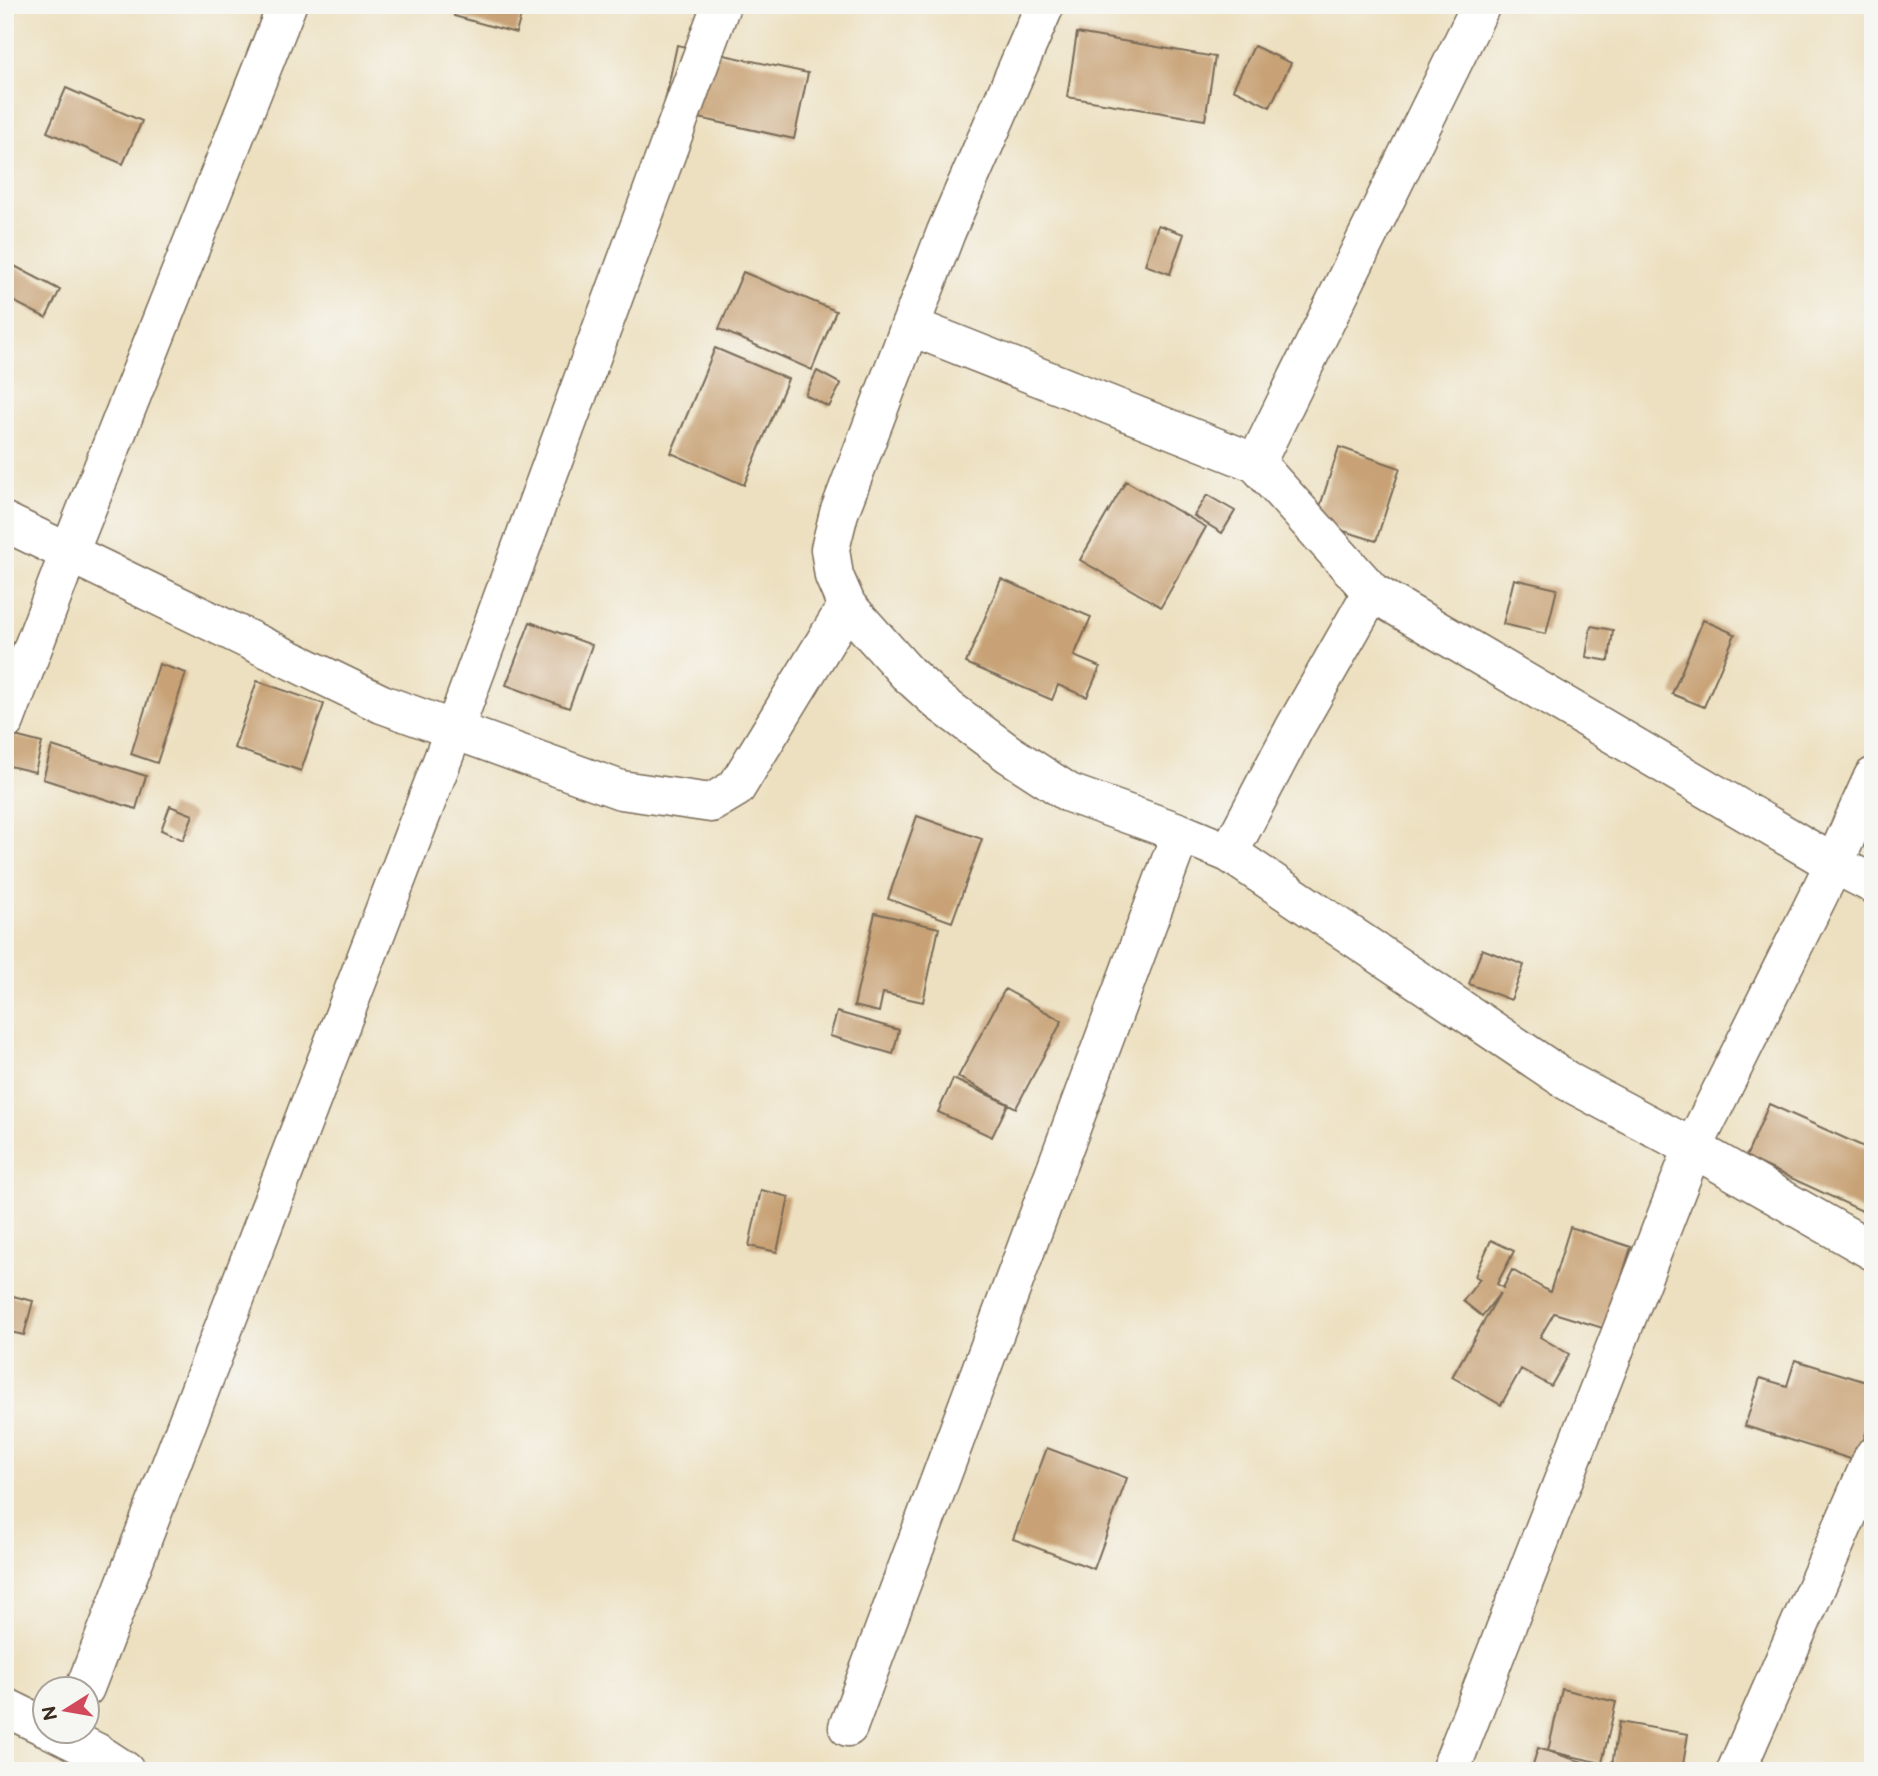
<svg xmlns="http://www.w3.org/2000/svg" width="1878" height="1776" font-family="'Balsamiq Sans',sans-serif">
	<style>
		.building { fill: #c8a276 }
		.lines { fill: none; stroke-linecap: round; stroke-linejoin: round }
		.minor-casing { stroke: #796a57; stroke-width: 41 }
		.minor { stroke: #fff; stroke-width: 38 }
	</style>
	<rect width="100%" height="100%" fill="#f6f6f2"/>
	<filter id="ink" filterUnits="userSpaceOnUse"><feTurbulence type="fractalNoise" baseFrequency=".0143" numOctaves="2"/><feDisplacementMap in="SourceGraphic" scale="14" xChannelSelector="R" yChannelSelector="G"/><feConvolveMatrix kernelMatrix="1 2 1 2 8 2 1 2 1" color-interpolation-filters="sRGB"/></filter>
	<filter id="wash" filterUnits="userSpaceOnUse"><feTurbulence type="fractalNoise" baseFrequency=".00686" numOctaves="4" result="noise"/><feDisplacementMap in="SourceGraphic" scale="28" xChannelSelector="R" yChannelSelector="G"/><feGaussianBlur stdDeviation="1.57" result="paint"/><feColorMatrix in="noise" values="0 0 0 0 0 0 0 0 0 0 0 0 0 0 0 0 0 1.4 0 .05"/><feComposite in="paint" operator="in"/></filter>
	<g filter="url(#wash)">
		<rect width="100%" height="100%" fill="#ede0c0"/>
		<g id="blocks">
			<path class="building" d="M456,5H524L516,33L454,16Z
				M1077,33L1215,57L1205,120L1067,97Z
				M677,45L808,73L794,139L663,110Z
				M1254,46L1291,63L1270,107L1233,89Z
				M66,88L142,121L123,164L47,132Z
				M1158,225L1184,234L1170,274L1145,265Z
				M5,261L60,290L46,318L5,297Z
				M743,272L836,311L812,370L719,329Z
				M715,348L788,379L744,485L671,453Z
				M817,371L841,384L829,407L805,395Z
				M1339,447L1400,468L1376,541L1315,522Z
				M1126,481L1206,527L1161,607L1080,560Z
				M1207,495L1235,511L1222,533L1194,516Z
				M1001,579L1091,617L1074,656L1100,667L1087,697L1058,685L1052,700L966,663Z
				M1514,579L1557,589L1546,634L1503,624Z
				M1703,620L1735,634L1704,707L1672,694Z
				M530,622L592,645L569,708L506,685Z
				M1591,626L1613,630L1609,661L1586,657Z
				M159,664L186,673L157,763L131,754Z
				M257,681L324,704L301,771L234,748Z
				M11,735L42,743L35,772L5,765Z
				M52,746L146,776L136,809L43,779Z
				M170,806L193,815L183,840L161,830Z
				M917,816L982,839L952,922L888,899Z
				M875,913L939,928L923,1002L883,993L879,1012L854,1006Z
				M1482,949L1524,965L1511,1000L1469,984Z
				M1005,989L1062,1021L1016,1108L958,1077Z
				M837,1012L899,1030L893,1054L830,1036Z
				M953,1079L1008,1104L992,1137L938,1112Z
				M1769,1104L1873,1151V1187L1862,1211L1746,1157Z
				M761,1190L789,1197L777,1252L749,1246Z
				M1570,1227L1631,1247L1606,1329L1554,1313L1540,1337L1569,1354L1551,1386L1521,1369L1501,1405L1452,1377L1500,1293L1482,1316L1463,1301L1480,1279L1475,1276L1491,1240L1514,1251L1497,1284L1503,1288L1512,1270L1550,1292Z
				M5,1294L33,1301L24,1335L5,1331Z
				M1795,1360L1873,1384V1411L1857,1461L1745,1426L1760,1378L1787,1386Z
				M1047,1448L1127,1478L1094,1569L1013,1539Z
				M1562,1689L1616,1702L1602,1763L1548,1751Z
				M1619,1722L1688,1734L1682,1771H1611Z
				M1538,1748L1598,1767L1597,1771H1531Z"/>
		</g>
	</g>
	<g filter="url(#ink)">
		<use href="#blocks" fill-opacity="0" stroke="#796a57" stroke-width="2"/>
		<g class="lines">
			<defs>
				<path id="minor" d="M1045,5L946,232L839,513L830,549L834,576L847,606L907,673L939,702L1009,754L1069,793L1181,833L1229,853L1569,1082L1693,1148L1873,1251
					M910,326L1256,463L1372,592L1834,864L1873,884
					M1256,463L1481,5
					M5,522L382,704L621,790L711,803L736,788L847,606
					M5,721L69,553L287,5
					M1229,853L1294,729L1372,592
					M85,1688L454,730L721,5
					M5,1707L46,1727
					M848,1727L1181,833
					M52,1730L96,1752L125,1771
					M1450,1771L1693,1148L1834,864L1873,777
					M1736,1771L1873,1457"/>
			</defs>
			<use href="#minor" class="minor-casing"/>
			<use href="#minor" class="minor"/>
		</g>
	</g>
	<rect width="1878" height="1776" fill="none" stroke="#f6f6f2" stroke-width="28"/>
	<g transform="translate(66 1710) rotate(259)"><circle r="33" fill="#f6f6f2" stroke="#aba49d" stroke-width="2"/>
	<path d="M0-5L12 26L0 18L-12 26Z" fill="#d1495b"/>
	<text y="-10" font-size="19" font-weight="bold" text-anchor="middle" fill="#3b2a1e">N</text>
	</g>
</svg>
